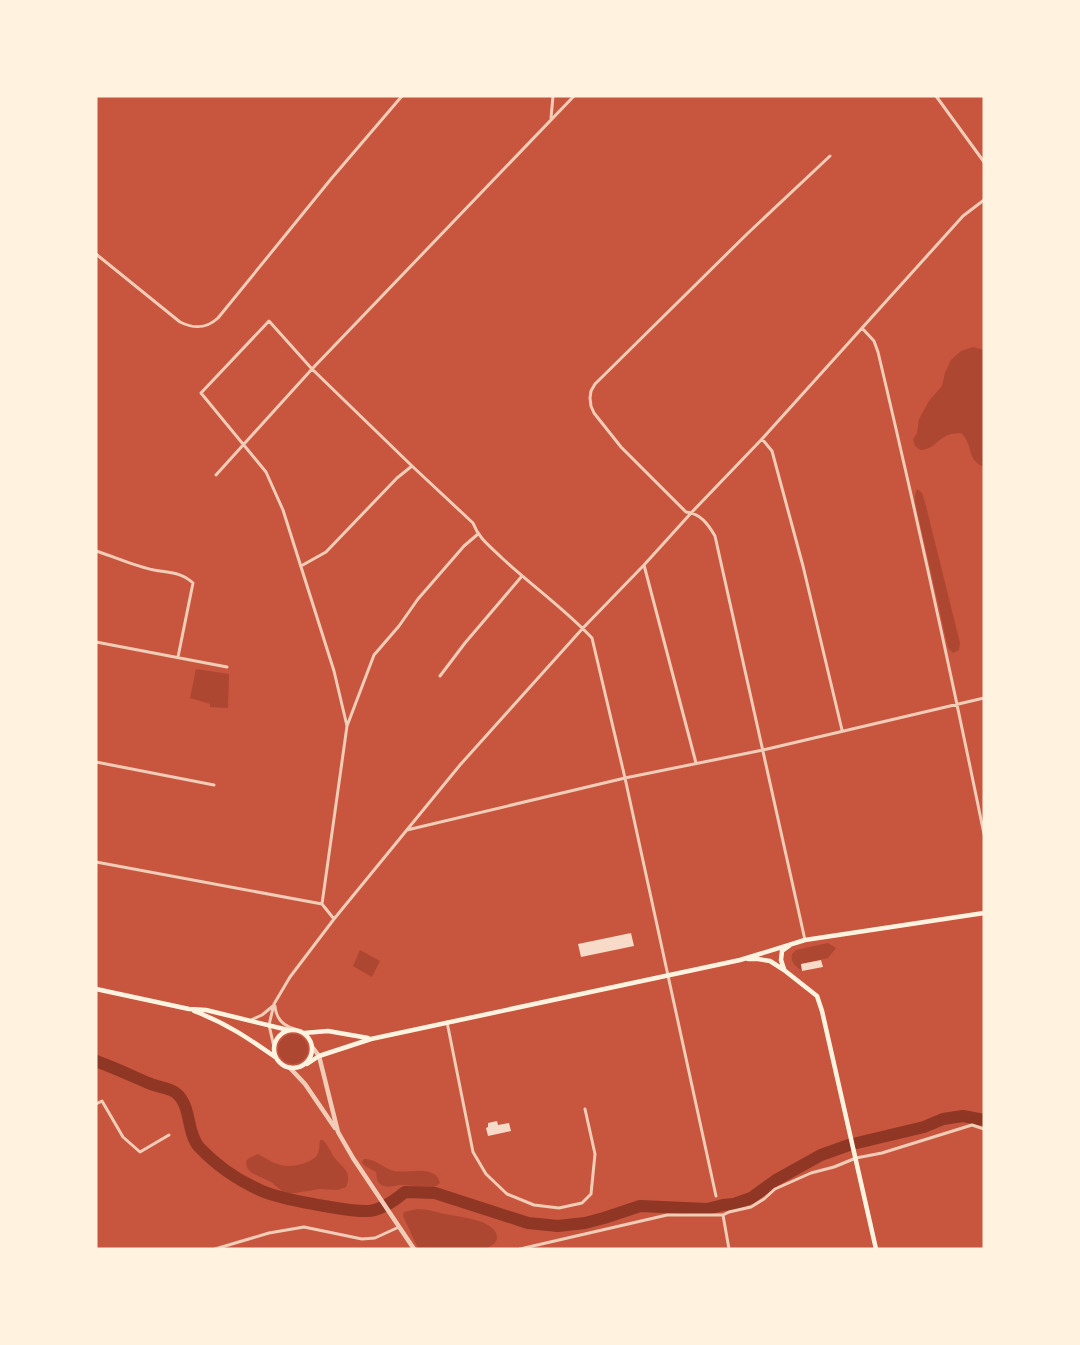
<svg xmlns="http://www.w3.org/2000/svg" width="1080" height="1345" font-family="Montserrat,sans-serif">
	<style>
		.green { fill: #ae4732 }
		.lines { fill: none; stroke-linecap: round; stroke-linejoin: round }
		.river { stroke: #8f3625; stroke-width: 12 }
		.building { fill: #f7dbc8 }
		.minor { stroke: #f1ccb7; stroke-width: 3 }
		.tertiary { stroke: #f1ccb7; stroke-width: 4.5 }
		.secondary { stroke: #fff3e0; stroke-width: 4.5 }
	</style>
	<rect width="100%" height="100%" fill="#c8553d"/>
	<path class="green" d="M973,347L984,350V467C966,460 974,445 961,433C956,434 950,433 946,436C936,441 932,450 920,450L915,446L913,439L917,433L919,419L929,401L942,386L945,373L951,360L961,351Z
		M917,489L922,493L926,506L960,643L959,650L953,653L948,648L915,502V495Z
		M196,669L229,674L228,708L210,707V704L190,698Z
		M828,943L836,948L828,958L801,964L802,971C796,966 790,963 792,954L796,950Z
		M360,950L380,961L372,977L353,966Z
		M278 1049a15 15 0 1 1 30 0a15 15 0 1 1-30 0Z
		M320,1140H323C328,1145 330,1151 334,1157C342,1168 353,1171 346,1187L338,1190L320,1189L295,1193H288L282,1191L271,1182L252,1173L247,1168L246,1161L249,1158L258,1154C275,1164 285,1170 305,1163C309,1161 315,1159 317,1155C320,1151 319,1144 320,1140Z
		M364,1159C375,1158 383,1168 394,1171C405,1173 423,1168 432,1173C437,1175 439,1179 440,1183C430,1193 416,1185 403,1185C396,1184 387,1190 380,1184C376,1181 377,1176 376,1172L365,1166L362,1162Z
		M417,1209C427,1209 436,1212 445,1214C458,1217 494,1219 497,1236C498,1243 491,1246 485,1249H419L416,1244L403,1216L404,1212Z"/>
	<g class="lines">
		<path class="river" d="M96,1061C115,1068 132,1076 151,1084C158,1087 170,1088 176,1093C192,1106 186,1132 199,1147C216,1165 239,1181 262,1191C281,1199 303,1202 324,1206C338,1208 355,1212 369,1211C382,1210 395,1200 405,1192L435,1193L528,1223L558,1226L585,1223L604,1218L640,1206L707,1209L723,1205L734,1204L751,1198L776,1180L821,1155L849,1145
			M857,1143L924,1127L943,1119L963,1116L984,1120"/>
	</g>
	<path class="building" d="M631,933L634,946L581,957L578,944Z
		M821,960L823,967L802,971L801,964Z
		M497,1121L498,1125L509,1123L511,1131L488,1136L486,1128L488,1127V1123Z"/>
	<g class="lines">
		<path class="minor" d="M936,96L984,162
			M551,118L553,96
			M96,254L180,322C194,329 206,329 218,318L331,179L402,96
			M862,328L874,341L878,352C916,512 951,673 984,834
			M762,439L772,451L803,566L842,730
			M216,475L312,369L574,96
			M96,551C115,557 135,566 154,570C170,573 181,572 193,583L178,657
			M644,565L696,763
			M301,566L326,552L397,478L412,466
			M96,642L227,667
			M440,676L465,643L522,576
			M347,726L334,671L283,510L266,472L201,393L269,321L312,369L412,466L473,523C479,539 490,546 502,558C531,585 565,609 592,638L625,778L716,1196
			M96,762L214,785
			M407,830L625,778L763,750L984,698
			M96,862L322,904L334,919
			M322,904L347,726L374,655L399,626L418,599L464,546L478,534
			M805,940L715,536C708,524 700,513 686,512L621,447L594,413L591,406L590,398L591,391L595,384L747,234L830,156
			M275,1006C276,1018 283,1026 295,1029
			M251,1020L262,1015L273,1006
			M447,1022L473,1152L486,1174L507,1194L534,1205L559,1208L582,1203L591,1194L595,1154L585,1109
			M274,1047L269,1025L274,1004L290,977L334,919L460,765L583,628L644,565L692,512L762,439L963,216L984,200
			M96,1104L102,1101L123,1137L140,1152L169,1135
			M723,1215L729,1249
			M215,1249L269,1233L304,1227L362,1239L375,1238L399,1227
			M520,1249L667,1215H723L729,1212L751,1207L764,1199L775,1189L811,1173L834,1167L856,1158L882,1153L972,1125L984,1129"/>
		<path class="tertiary" d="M313,1048L319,1056L338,1132L353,1158L414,1249
			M290,1068L305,1084L335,1128"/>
		<path class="secondary" d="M748,959H758L770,961L784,970L817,996L822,1011L876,1249
			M784,969L781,960L782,951L789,946
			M96,989L189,1009L206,1010L288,1030
			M194,1011C226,1023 248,1038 275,1057
			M274 1049a19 19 0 1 1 38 0a19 19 0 1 1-38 0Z
			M304,1033L328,1031L368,1038
			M307,1064L319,1056L371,1039L740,960L805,940L984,913"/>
	</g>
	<rect width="1080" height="1345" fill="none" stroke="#fff3e0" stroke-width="195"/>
</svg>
